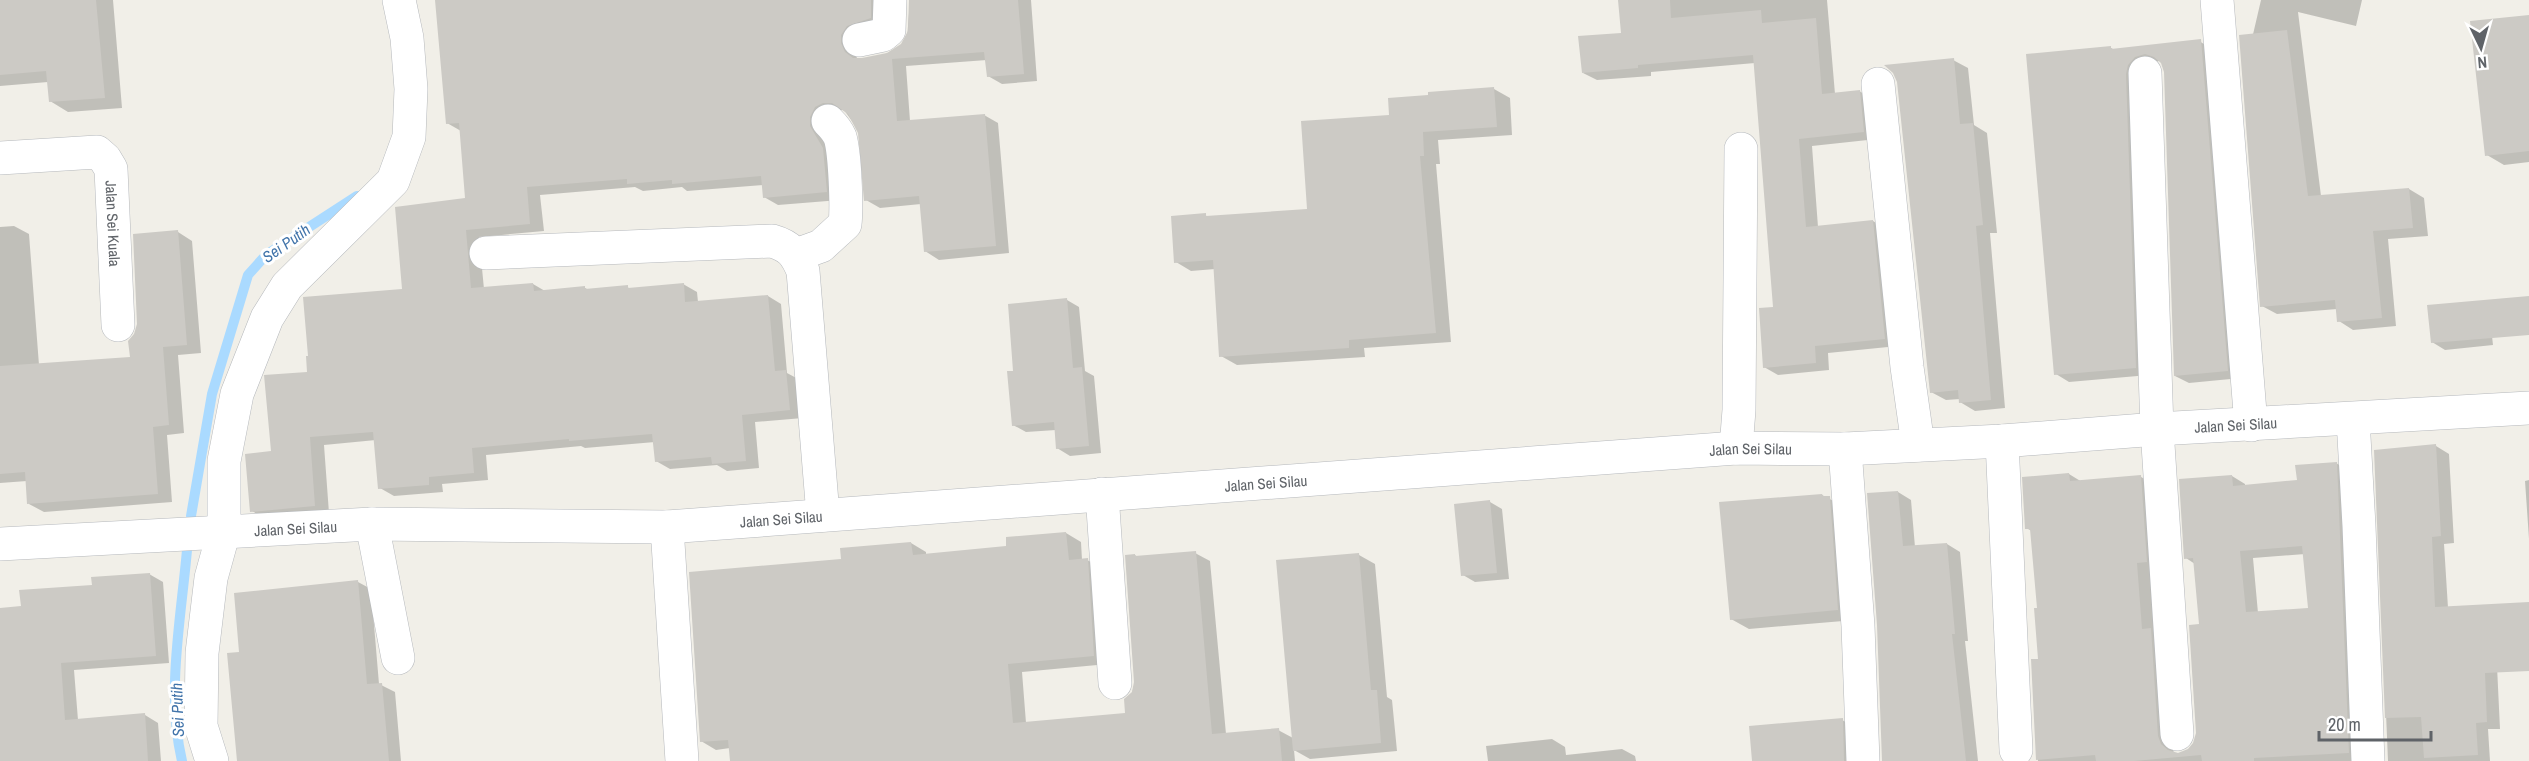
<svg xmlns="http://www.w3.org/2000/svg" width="2529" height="761" font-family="'Archivo Narrow',sans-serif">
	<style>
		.shadow { fill: #0003; fill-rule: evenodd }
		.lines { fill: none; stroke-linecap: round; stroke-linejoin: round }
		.stream { stroke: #aadaff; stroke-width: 10 }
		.building { fill: #cccac5; fill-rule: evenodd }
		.minor-casing { stroke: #b5b8bc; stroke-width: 34 }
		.minor { stroke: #fff; stroke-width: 33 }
		.labels { text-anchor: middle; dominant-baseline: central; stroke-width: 6; stroke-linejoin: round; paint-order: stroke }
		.street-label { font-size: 15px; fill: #5f6368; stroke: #fff }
		.water-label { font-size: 16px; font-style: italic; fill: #4174aa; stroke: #fff }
	</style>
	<rect width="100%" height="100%" fill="#f1efe8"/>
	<path class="shadow" d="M42,0H113L122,108L68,112L50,101L48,82L0,86V13Z
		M436,0H887L854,52L858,60H863L896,51L907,39L910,0H1031L1037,81L1002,84L988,76L987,60L906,66L910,121L984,115L998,123L1009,253L939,260L925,251L921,204L880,208L866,200L860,132L844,110H837L840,200L778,205L764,197L763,185L687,191L682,187L643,191L635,187L540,195L544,231L479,237L484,289L533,284L545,291L585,288L589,290L627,287L631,289L683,284L697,292L698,302L768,296L781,304L787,373L800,380L803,418L755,422L759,468L727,471L717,465L670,469L656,461L655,442L585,448L581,446L486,455L488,480L442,484L443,492L394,496L380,488L376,440L324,445L329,513L266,519L252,511L272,453L309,373L404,290L467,199L461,131L447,123Z
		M1619,0H1827L1835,94L1859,91L1873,99L1877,139L1812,146L1818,227L1873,221L1886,229L1898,346L1828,353L1829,370L1778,375L1764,367L1774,308L1755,63L1651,72V76L1597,80L1583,73L1622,34Z
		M2261,0H2362L2356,26L2298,12L2321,196L2409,189L2424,198L2428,236L2388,239L2396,326L2353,330L2339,321L2337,309L2277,314L2262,306L2251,43Z
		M2529,16V162L2504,165L2487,155Z
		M2199,41L2212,49L2241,378L2189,383L2175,376L2165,72L2162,61H2159L2148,64L2149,375L2069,382L2056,374L2111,48L2115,50Z
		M1953,60L1968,68L1974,125L1987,133L1997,233H1990L2005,408L1975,411L1960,402V399L1946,400L1931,392Z
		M1494,89L1510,98L1512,135L1438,140L1440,164H1436L1451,342L1364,348L1365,357L1237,365L1221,356L1215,269L1191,271L1176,262L1205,215L1210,218L1309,210L1391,117Z
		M14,226L29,234L39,365L131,358L136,335L178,232L192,241L201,353L178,355L184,433L167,435L172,502L44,512L29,504L27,481L0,483V227Z
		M1067,300L1079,307L1085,371L1094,376L1101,453L1070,456L1057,448L1056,430L1026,432L1013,425L1015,372Z
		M2489,309L2493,345L2445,350L2432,342Z
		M2436,446L2449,454L2454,543L2444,544L2448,608L2529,603V643L2496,645L2500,729H2488L2490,761H2388L2375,451Z
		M2336,463L2349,471L2362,761H2038L2032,661L2040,660L2039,610L2032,531L2026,528L2069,474L2082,482L2141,477L2154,484L2160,569L2150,570L2154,632L2171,744L2174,753L2178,754L2189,750L2195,743L2197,733L2201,625L2195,564L2186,558L2232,476L2245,484V486L2298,482ZM2305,554L2309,609L2258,613L2253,558Z
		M2529,480V539L2525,481Z
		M1898,492L1911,500L1915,547L1947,544L1960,552L1968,641H1965L1978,761H1883Z
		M1822,495L1847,508L1855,620L1749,629L1731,619Z
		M1490,502L1502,509L1509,579L1475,582L1463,575Z
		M1066,533L1081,542L1082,560H1087L1102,568L1108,664L1022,672L1026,723L1126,714L1135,682V555L1139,558L1195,553L1210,561L1226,734L1278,730L1293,738L1359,555L1375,564L1387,697L1392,700L1397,751L1310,759L1294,750L1295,761H731L730,748L716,750L701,741L843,560L911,543L926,552V555L1008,548Z
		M149,574L163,582L169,663L74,670L78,720L145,715L158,723L161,761H0V609L22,608L94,586Z
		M358,582L371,589L379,684L395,692L401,761H239L241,653Z
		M1842,720L1855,727L1857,761H1753Z
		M1552,739L1565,747L1566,755L1622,749L1635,756L1636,761H1488L1486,746Z"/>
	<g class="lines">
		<path class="stream" d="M191,516L212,394L248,275L266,255L357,196
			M182,761C166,693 181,619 187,550"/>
	</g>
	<path class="building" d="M0,0H96L105,98L49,102L46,71L0,75Z
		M435,0H871V18L847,26L841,35V43L845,52L853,58H862L887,53L901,44L908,31L909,0H1018L1024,74L987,77L984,52L892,59L897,121L985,114L996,246L924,252L919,196L864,201L858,133L848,114L832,103H823L815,107L810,117V126L823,148L827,192L763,198L761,176L672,184V180L627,184V179L527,187L530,224L466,230L471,288L533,283L534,291L585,286V289L628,285V288L684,283L685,302L768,295L775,371L786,370L790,410L742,415L746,461L712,464L711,457L655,462L652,434L569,441V439L472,448L474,473L429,477V485L378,489L373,432L310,437L315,506L250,512L245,454L271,451L264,375L307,372L306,356H308L303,297L402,289L395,207L465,198L459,123L446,124Z
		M1618,0H1670L1671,18L1761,10L1762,23L1816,18L1822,94L1860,90L1864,132L1799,139L1806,227L1873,220L1885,339L1815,346L1816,363L1763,368L1759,308L1773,307L1753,55L1638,65V68L1582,73L1578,36L1621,33Z
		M2529,15V151L2485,156L2470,21Z
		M2287,30L2308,196L2409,188L2413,228L2373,231L2382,318L2337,322L2335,300L2260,307L2239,35Z
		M2201,39L2228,371L2174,376L2164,72L2161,63L2154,57L2145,54L2135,57L2128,65L2126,74L2136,368L2054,375L2026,54L2111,46V49Z
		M1954,58L1960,124L1973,123L1983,225L1976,226L1991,400L1959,403L1958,390L1930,393L1897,82L1893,73L1884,65Z
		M1494,87L1497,127L1423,132L1424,156H1420L1436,333L1349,340V348L1219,357L1213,260L1174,263L1171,216L1206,213V216L1307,209L1301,121L1389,115L1388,98L1428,95V92Z
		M178,230L187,345L163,347L169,425L153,427L158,494L27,504L25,472L0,474V366L130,357L128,341L134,334L137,324L133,234Z
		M2529,296V335L2431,343L2427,305Z
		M1067,298L1073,368L1082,367L1089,446L1056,449L1054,422L1012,426L1007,371H1013L1008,304Z
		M2436,444L2441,536L2432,537L2435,607L2529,602V671L2485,673L2487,722L2476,723L2478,755L2424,758L2421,717L2385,718L2374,450Z
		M2337,462L2349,753L2254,758V761H2202L2201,755L2134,761H2096L2095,755L2036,760L2031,659H2038L2034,608H2037L2030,529H2025L2022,477L2069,473L2070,481L2141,475L2147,562L2137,563L2142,629L2151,628L2158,736L2161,744L2168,750L2178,753L2188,749L2193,743L2196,733L2189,625L2199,624L2193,558L2184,559L2179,479L2232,475L2233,486L2297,480L2295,465ZM2302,546L2308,608L2246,612L2240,551Z
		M1898,491L1903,546L1947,543L1955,634H1952L1966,761H1882L1877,625L1867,493Z
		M1822,494L1823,496H1830L1838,610L1730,620L1719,502Z
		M1490,500L1497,573L1461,576L1454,504Z
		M1066,532L1069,560L1088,558L1094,656L1008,664L1013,723L1125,713L1124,699L1132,692L1134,682L1125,555L1135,554V556L1196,551L1212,734L1279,728L1282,761H730L728,740L700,742L689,572L841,559L840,548L911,542L913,555L1006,546V537Z
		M1359,553L1371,690H1377L1381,743L1293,751L1276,560Z
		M150,573L156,656L61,663L65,720L145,713L148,761H0V608L21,606L19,590L92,585L91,577Z
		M358,580L367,684L382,683L389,761H237L227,653L239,652L234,593Z
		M1843,718L1844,761H1752L1749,726Z"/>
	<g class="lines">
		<defs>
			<g id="minor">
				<path d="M2217,0L2251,425"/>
				<path d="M859,40L883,35L889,30L890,0"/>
				<path d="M2145,73L2157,429L2177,734"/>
				<path d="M1878,84L1907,367L1918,445"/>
				<path id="s1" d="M0,158L97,152L105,159L111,169L118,325"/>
				<path d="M486,253L772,241C790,246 796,254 803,271L823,515"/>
				<path d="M796,255L821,246L845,224C847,207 845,153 840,137C837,130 833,126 828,121"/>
				<path d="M2353,419L2359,526L2368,761"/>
				<path d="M2002,441L2016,750"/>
				<path d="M1736,448L1739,410L1741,149"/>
				<path d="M1845,449L1858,626L1863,761"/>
				<path d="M1102,494L1115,683"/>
				<path d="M372,524L398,658"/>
				<path d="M667,527L682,761"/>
				<path id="s2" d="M0,544L372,524L667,527L1736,448L1845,449L2002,441L2157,429L2529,408"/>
				<path d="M212,761L201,726L202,653L211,578L224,531V461L237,394L267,318L287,286L393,181L409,137L411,89L407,38L399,0"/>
			</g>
		</defs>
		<use href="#minor" class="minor-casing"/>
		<use href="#minor" class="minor"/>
	</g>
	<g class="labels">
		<g class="street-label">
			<text stroke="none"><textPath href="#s1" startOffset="174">Jalan Sei Kuala</textPath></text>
			<text stroke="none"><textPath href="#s2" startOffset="2240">Jalan Sei Silau</textPath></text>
			<text stroke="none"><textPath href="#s2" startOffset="1754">Jalan Sei Silau</textPath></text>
			<text stroke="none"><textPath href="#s2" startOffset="1268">Jalan Sei Silau</textPath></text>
			<text stroke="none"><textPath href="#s2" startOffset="782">Jalan Sei Silau</textPath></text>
			<text stroke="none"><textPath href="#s2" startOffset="296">Jalan Sei Silau</textPath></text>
		</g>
		<g class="water-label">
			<text transform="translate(286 243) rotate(-35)">Sei Putih</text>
			<text transform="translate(177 710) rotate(-92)">Sei Putih</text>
		</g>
	</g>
	<g transform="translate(2481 48) rotate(175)" stroke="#ffffff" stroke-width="4.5" paint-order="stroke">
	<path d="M0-4.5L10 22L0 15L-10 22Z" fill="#5f6368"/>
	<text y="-9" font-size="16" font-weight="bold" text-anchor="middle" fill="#5f6368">N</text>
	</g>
	<path d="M2319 731v9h112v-9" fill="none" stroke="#5f6368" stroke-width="3"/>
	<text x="2328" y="731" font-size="18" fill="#5f6368" stroke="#ffffff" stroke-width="4.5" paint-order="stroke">20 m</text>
</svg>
